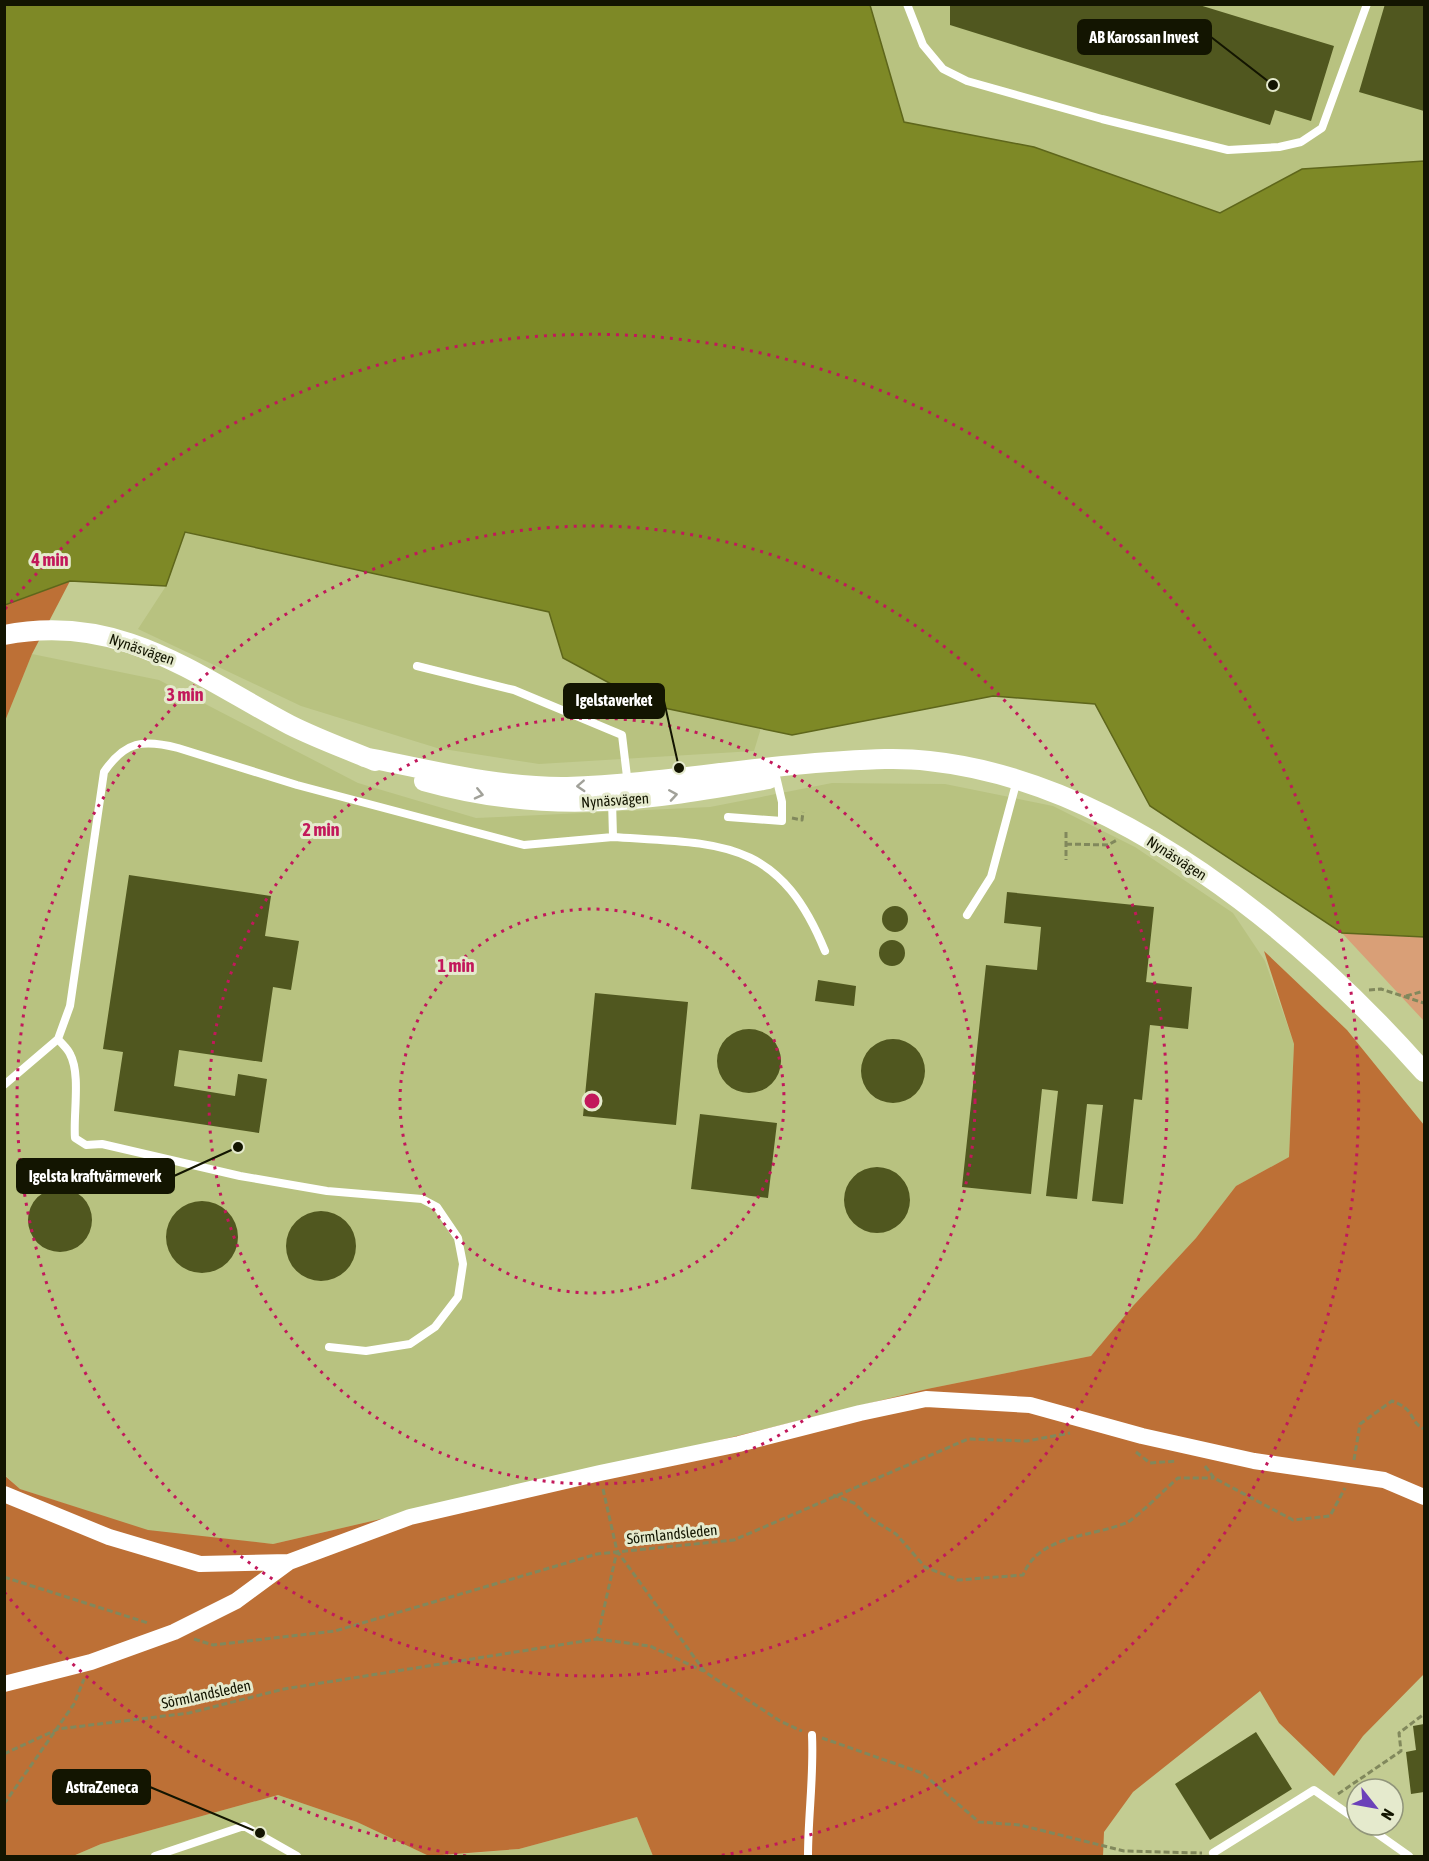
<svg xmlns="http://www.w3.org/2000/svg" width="1429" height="1861" font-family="'Asap Condensed',sans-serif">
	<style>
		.built { fill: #b8c280 }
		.green { fill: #d99f77 }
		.forest { fill: #bd7036 }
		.water { fill: #7e8926; stroke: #5e661b; stroke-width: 1.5 }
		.building { fill: #50571f }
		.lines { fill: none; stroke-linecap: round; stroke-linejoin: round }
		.path { stroke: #81885c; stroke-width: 3; stroke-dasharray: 6 3; stroke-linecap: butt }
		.service { stroke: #fff; stroke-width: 8 }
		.minor { stroke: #fff; stroke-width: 16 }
		.tertiary { stroke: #fff; stroke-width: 20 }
		.oneway { stroke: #a1a199 }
		.ring { fill: none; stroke: #c2185b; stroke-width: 3; stroke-dasharray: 3 6 }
		.labels { text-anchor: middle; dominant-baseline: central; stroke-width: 6; stroke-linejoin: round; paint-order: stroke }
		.street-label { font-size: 15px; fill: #131501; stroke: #e5eacd }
		.centre { fill: #c2185b; stroke: #e5eacd; stroke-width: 3 }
		.ring-label { font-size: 18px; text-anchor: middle; font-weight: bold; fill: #c2185b; stroke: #e5eacd; stroke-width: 6; stroke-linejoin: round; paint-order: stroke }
		.leader { fill: none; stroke: #131501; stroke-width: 2 }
		.callout-dot { fill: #131501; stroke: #e5eacd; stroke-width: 2 }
		.callout { fill: #131501; stroke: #131501; stroke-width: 2 }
		.callout-label { font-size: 16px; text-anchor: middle; font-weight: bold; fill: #fff }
	</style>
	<rect width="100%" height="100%" fill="#c3cc92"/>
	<path class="built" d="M870,5H1424V161L1302,169L1220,213L1034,147L904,122Z
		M185,532L550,612L563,658L650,705L761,728L754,751L539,764L437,748L301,706L138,629L166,586Z
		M32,654L159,680L358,783L476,818L710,807L832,783L945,784L1053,806L1135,847L1233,913L1265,961L1294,1044L1289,1157L1236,1186L1196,1238L1133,1306L1091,1356L927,1389L708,1443L273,1544L148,1531L20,1489L5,1475L4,721Z
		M278,1795L357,1822L429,1856H73L101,1844Z
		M637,1817L653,1856H442L519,1849Z"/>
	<path class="green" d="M1342,933L1424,937V1021Z"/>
	<path class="forest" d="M70,581L32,654L5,721V605Z
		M1264,951L1347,1030L1424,1125V1674L1363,1736L1334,1776L1279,1723L1260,1691L1133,1792L1104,1832L1103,1856H653L637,1817L519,1849L429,1856L357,1822L278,1795L101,1844L73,1856H5L4,1475L20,1489L148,1530L273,1544L708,1443L927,1389L1091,1356L1133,1306L1196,1238L1236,1186L1289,1157L1294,1044Z"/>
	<path class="water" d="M5,4L870,5L904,122L1034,147L1220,213L1302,169L1424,161V937L1342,933L1150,806L1095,704L993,696L792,735L650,705L563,658L549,612L185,532L166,586L70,581L5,605Z"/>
	<path class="building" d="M950,4H1196L1334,46L1311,121L1275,110L1270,125L950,25Z
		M1385,4H1424V111L1359,92Z
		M129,875L271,896L265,936L299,941L291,990L273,987L262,1062L179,1050L174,1086L235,1096L238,1074L267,1079L259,1133L114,1111L123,1052L103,1049Z
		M1007,892L1154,907L1146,982L1192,987L1188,1029L1150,1025L1142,1100L1134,1099L1123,1204L1092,1201L1103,1105L1087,1104L1077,1199L1046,1196L1058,1091L1042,1089L1031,1194L962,1187L986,965L1037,970L1041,927L1004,923Z
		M882 919a13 13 0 1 1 26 0a13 13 0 1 1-26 0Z
		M879 953a13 13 0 1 1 26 0a13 13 0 1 1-26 0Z
		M818,980L856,986L854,1006L815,1001Z
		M595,993L688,1002L676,1125L583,1116Z
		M717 1061a32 32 0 1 1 64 0a32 32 0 1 1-64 0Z
		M861 1071a32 32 0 1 1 64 0a32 32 0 1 1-64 0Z
		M700,1114L777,1123L768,1198L691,1189Z
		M844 1200a33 33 0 1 1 66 0a33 33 0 1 1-66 0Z
		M28 1220a32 32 0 1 1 64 0a32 32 0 1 1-64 0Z
		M166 1237a36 36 0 1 1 72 0a36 36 0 1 1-72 0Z
		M286 1246a35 35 0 1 1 70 0a35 35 0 1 1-70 0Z
		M1424,1724V1792L1411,1794L1406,1752L1416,1750L1413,1726Z
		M1256,1732L1292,1789L1210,1840L1175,1784Z"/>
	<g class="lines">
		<path class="path" d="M792,818L802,820L803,812
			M1066,832V860
			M1066,844L1108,845L1117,840
			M1369,990L1381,989L1424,1003
			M1406,996L1424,991
			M1136,1452L1150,1463L1177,1461
			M1354,1460L1360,1424L1392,1401C1417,1410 1408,1421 1424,1429
			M1205,1466L1214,1478L1293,1520L1330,1516L1345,1488
			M603,1489L617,1551L705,1672L780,1721L802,1731
			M833,1495L854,1503L873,1520L896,1534L925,1567L958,1580L1023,1575C1039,1535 1091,1537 1126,1523C1137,1518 1166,1488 1178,1478H1214
			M4,1577L148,1623
			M194,1639L213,1645L335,1631L597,1554L734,1540L968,1439L1027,1441L1070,1433
			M597,1639L650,1646L703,1671
			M822,1738L922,1773L979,1822L1020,1825L1124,1851L1202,1853
			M4,1754L58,1729L189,1713L284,1689L597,1639L617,1551
			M1338,1794L1401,1751L1399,1733L1424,1714
			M4,1804L74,1704L84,1679"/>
		<path class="service" d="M907,4L923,45L943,69L967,81L1102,119L1228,150L1279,147L1301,142L1322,128L1367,4
			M417,666L514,690L622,735L628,785
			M728,817L782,821V802L775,772
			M613,837C721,844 779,838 825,951
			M967,915L991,877L1017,780
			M58,1039C62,1044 68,1049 70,1054C81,1074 73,1115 75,1138L86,1145L102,1144L240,1176L327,1191L422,1199L437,1207L458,1238L463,1264L458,1297L435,1327L410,1344L366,1351L329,1347
			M4,1085L58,1039L70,1006L104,772C125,741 143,739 178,748L297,785L524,845L613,837L612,800
			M1365,1825L1409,1856
			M1213,1853L1314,1790L1357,1820
			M155,1856L244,1826L297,1856
			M808,1856C808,1816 814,1776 812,1735"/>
		<path class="minor" d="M4,1494L109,1537L200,1564L289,1562L410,1517L600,1473L739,1444L860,1413L926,1399L1030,1405L1142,1436L1254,1461L1384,1480L1424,1497
			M4,1684L91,1662L174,1632L236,1601L289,1562"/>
		<path class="tertiary" d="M4,635C120,612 195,675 290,725C318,739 346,749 375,761
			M364,757C430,770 500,788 567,787C655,784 741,768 829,762C862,760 896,757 929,761C1118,781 1302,934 1424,1072
			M424,781C549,816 644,801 769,779"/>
	</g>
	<defs><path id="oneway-chevron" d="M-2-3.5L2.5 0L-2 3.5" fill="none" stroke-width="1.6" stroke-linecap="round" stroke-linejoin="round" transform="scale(1.5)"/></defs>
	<g class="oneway">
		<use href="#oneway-chevron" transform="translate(581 786) rotate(177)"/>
		<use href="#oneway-chevron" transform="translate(479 794) rotate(13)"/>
		<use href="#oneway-chevron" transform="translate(673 795) rotate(-9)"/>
	</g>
	<g class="ring">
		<circle cx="592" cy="1101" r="192"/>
		<circle cx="592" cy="1101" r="383"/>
		<circle cx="592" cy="1101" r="575"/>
		<path d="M466 1856A766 766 0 0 1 5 1593M5 609A766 766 0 1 1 718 1856"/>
	</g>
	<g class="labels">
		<g class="street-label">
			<text transform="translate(142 649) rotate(19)">Nynäsvägen</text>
			<text transform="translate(615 800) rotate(-4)">Nynäsvägen</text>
			<text transform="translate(1177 858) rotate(33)">Nynäsvägen</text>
			<text transform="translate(672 1534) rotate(-6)">Sörmlandsleden</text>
			<text transform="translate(206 1694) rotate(-12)">Sörmlandsleden</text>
		</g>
	</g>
	<circle cx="592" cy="1101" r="9" class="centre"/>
	<g class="ring-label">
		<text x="50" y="566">4 min</text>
		<text x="185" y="701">3 min</text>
		<text x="321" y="836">2 min</text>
		<text x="456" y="972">1 min</text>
	</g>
	<path class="leader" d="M1273 85L1211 37M679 768L664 701M238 1147L174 1176M260 1833L150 1787"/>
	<g class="callout-dot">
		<circle cx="1273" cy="85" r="6"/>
		<circle cx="679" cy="768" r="6"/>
		<circle cx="238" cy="1147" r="6"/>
		<circle cx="260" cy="1833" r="6"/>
	</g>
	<g class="callout">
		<rect x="1078" y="20" width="133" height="34" rx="6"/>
		<rect x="564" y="684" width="100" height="34" rx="6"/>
		<rect x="17" y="1159" width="157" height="34" rx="6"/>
		<rect x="53" y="1770" width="97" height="34" rx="6"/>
	</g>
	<g class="callout-label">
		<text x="1144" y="43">AB Karossan Invest</text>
		<text x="614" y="706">Igelstaverket</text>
		<text x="95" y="1182">Igelsta kraftvärmeverk</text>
		<text x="102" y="1793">AstraZeneca</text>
	</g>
	<rect width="1429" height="1861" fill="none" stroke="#131501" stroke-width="12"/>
	<g transform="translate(1375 1807) rotate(121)"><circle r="28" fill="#e5eacd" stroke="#91957b" stroke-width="1.5"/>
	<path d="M0-4.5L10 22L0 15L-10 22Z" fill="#6c41b9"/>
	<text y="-9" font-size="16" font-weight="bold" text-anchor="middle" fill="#131501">N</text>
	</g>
</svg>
